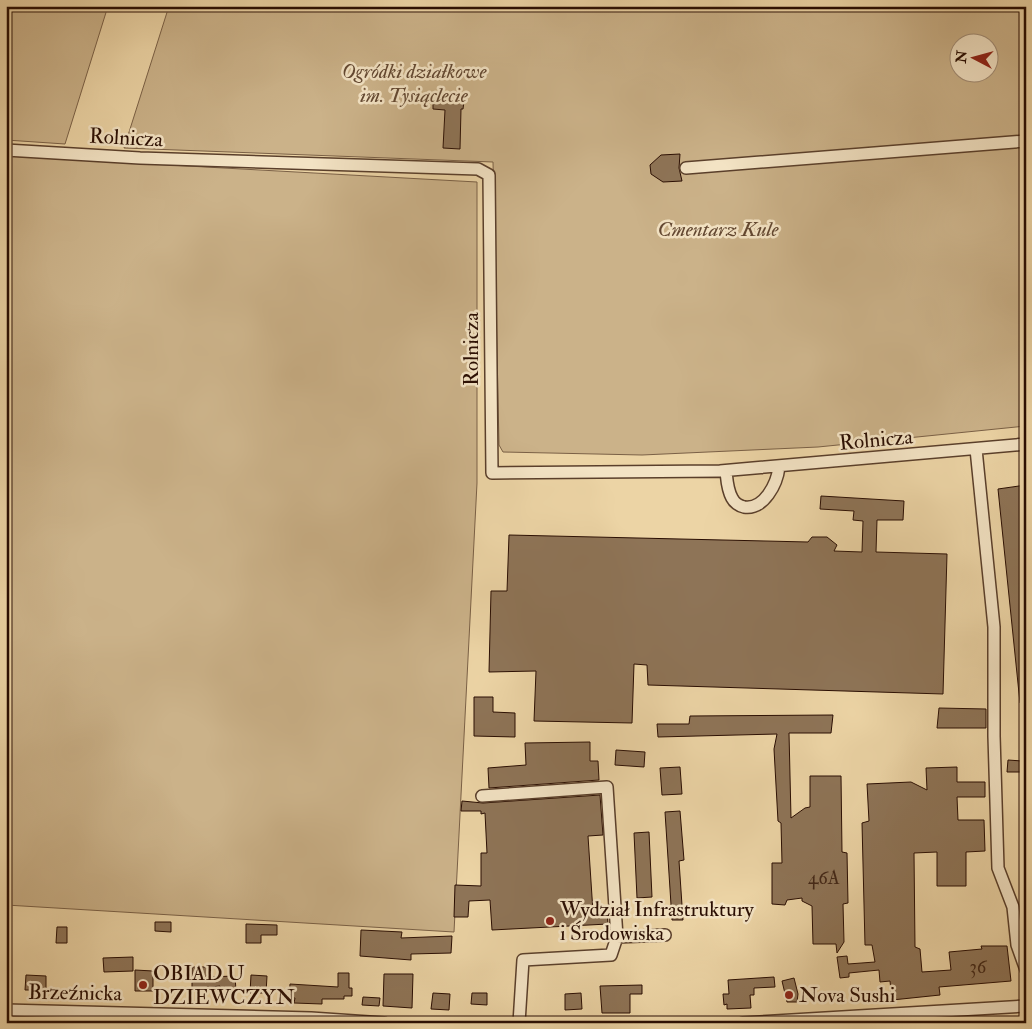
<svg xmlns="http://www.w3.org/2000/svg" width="1032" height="1029" font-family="'IM FELL Double Pica',serif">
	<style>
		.green { fill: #cbb289; stroke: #7a6046; fill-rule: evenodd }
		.building { fill: #8e7457; stroke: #290d02 }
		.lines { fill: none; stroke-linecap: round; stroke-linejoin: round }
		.minor-casing { stroke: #5a3f2b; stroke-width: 14 }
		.minor { stroke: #f3e3c4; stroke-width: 11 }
		.poi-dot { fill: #8f2418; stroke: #f3e3c4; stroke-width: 2 }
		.labels { text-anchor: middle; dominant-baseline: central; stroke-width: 5; stroke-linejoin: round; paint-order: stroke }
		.number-label { font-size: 19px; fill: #422717 }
		.park-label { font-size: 21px; font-style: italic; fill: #624731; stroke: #f3e3c4 }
		.street-label { font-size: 21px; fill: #290d02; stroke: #f3e3c4 }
		.poi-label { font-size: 21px; fill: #290d02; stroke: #f3e3c4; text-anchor: start }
	</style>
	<rect width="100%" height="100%" fill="#ecd4a5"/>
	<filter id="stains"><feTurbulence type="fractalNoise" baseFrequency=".004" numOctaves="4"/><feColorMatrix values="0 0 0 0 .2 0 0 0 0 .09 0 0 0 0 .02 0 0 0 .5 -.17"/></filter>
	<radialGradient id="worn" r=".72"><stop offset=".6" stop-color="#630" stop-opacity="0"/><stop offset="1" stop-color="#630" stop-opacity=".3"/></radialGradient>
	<path class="green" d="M6,6H108L65,144L6,140Z
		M169,6H1026V426L818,447L642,455L503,452L499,445L493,162L124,148ZM960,42H990V72H960Z
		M6,156L477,182V483L454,932L6,905Z"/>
	<path class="building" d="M433,100L464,101L463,109H461L460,149L443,148L445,110L433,109Z
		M680,154L679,168L682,181L663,182L651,174L650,165L661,155Z
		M1026,485V703H1020L998,489Z
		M821,496L904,501L903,520H877L876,552L947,554L943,694L648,685L647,665L634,664L632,723L534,721L536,671L489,672L491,591H507L509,535L808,542L812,537H827L837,545L834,551L862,552L863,521L853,520L854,511L820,509Z
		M474,697H493V712L515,713V737L474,736Z
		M939,708L986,709V728H937Z
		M833,715L831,733H789L791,818L805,808L810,807V776H841L842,852L847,853L848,903L843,904L844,942L837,953L836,944H813L812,906L802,901V898L787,900L785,905L772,904V863H782L781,823L778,821L774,749L777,734L658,737L657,724H689L690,716Z
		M590,742V761H598L599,780L489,788L488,768L526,765L525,743Z
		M616,750L645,752L644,767L615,765Z
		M1008,760L1022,761L1021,772H1007Z
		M680,767L682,794L662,795L660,768Z
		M957,767V782H985V797H957L958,820H984L985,851L966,852V886H937V852L914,853L915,947L920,949L922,972L951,970L949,952L982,949L981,946H1007L1011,981L939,987L940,995L892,1000L890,981L880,982L879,970L849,973V977L840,978L837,957L847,956L848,964L875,962L872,945H865L862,823L869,821L867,784L911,782L927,790L926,768Z
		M600,795L603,835L588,836L593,912L607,911L608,924L492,930L490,900L469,901L468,917H454L455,885L481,886V853H487L485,813L481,814V811H461L462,801L483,803Z
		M680,811L684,860L679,861L683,920H672L665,812Z
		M649,832L652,897L637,898L634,833Z
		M155,922H171V932L155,931Z
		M246,924L277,925V935H261V943H246Z
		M57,927H67V943H56Z
		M361,930L402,932L401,938L452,936L451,953L411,954V960L360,956Z
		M133,957V971L104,972L103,958Z
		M192,967H207V977L235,976L236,991H220V986L192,989Z
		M135,970L153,971V991H135Z
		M338,973H349V988H352V996H344V999H322V1004L294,1003L295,998H289L290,984L338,987Z
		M384,974H413L412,1008L383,1006Z
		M26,975L46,976V990H25Z
		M251,975L267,976L266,993H250Z
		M774,977L775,987L754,988V995H750L751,1008L727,1009V1004L724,1005L723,994H729L728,980Z
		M794,978L798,994L797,1002H787L782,981Z
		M642,985V994H630V1013H602L600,986Z
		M433,993L450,994L449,1010L431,1009Z
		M472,993H487V1005L471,1004Z
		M581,993L582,1009L565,1010V994Z
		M363,997L380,998L379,1006L362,1005Z"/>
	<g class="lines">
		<defs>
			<path id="minor" d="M6,150L140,158L478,169L489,175L492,473L720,471L1026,444
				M686,168L1026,141
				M976,449L994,627V736L998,868L1013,907L1017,945L1026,970
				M726,471C727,480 727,489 732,498C734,502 739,506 744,507C764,510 777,484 779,467
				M482,796L607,787L617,937
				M6,1010L311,1018L384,1023
				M519,1023L523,960L611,955L617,937L665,935
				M743,1023L1026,1006"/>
		</defs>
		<use href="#minor" class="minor-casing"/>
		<use href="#minor" class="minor"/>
	</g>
	<g class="poi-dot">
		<circle cx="550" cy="921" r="5"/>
		<circle cx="143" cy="985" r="5"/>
		<circle cx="789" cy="995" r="5"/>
	</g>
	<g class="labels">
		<g class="number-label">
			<text x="824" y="878">46A</text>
			<text x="978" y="967">36</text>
		</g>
		<g class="park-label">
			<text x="414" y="71">Ogródki działkowe<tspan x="414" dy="24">im. Tysiąclecie</tspan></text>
			<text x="718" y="229">Cmentarz Kule</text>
		</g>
		<g class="street-label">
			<text transform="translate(126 138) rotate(3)">Rolnicza</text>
			<text transform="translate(471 349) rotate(-90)">Rolnicza</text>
			<text transform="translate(876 440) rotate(-5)">Rolnicza</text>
			<text transform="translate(75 993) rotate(1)">Brzeźnicka</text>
		</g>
		<g class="poi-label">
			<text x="560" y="909">Wydział Infrastruktury<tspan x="560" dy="24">i Środowiska</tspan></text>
			<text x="153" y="973">OBIAD U<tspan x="153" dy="24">DZIEWCZYN</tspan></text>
			<text x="799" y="995">Nova Sushi</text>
		</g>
	</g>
	<rect width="1032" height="1029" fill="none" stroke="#ecd4a5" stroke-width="25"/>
	<rect x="8" y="8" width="1017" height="1014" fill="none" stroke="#290d02" stroke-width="2.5"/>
	<rect x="12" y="12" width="1007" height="1004" fill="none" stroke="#290d02"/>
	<g transform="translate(974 58) rotate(276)"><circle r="24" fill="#f3e3c4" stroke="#a28d76"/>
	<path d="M0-4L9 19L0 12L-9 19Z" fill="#8f2418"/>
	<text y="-8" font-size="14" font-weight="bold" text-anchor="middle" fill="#290d02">N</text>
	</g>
	<rect width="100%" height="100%" filter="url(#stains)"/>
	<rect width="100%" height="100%" fill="url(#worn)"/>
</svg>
